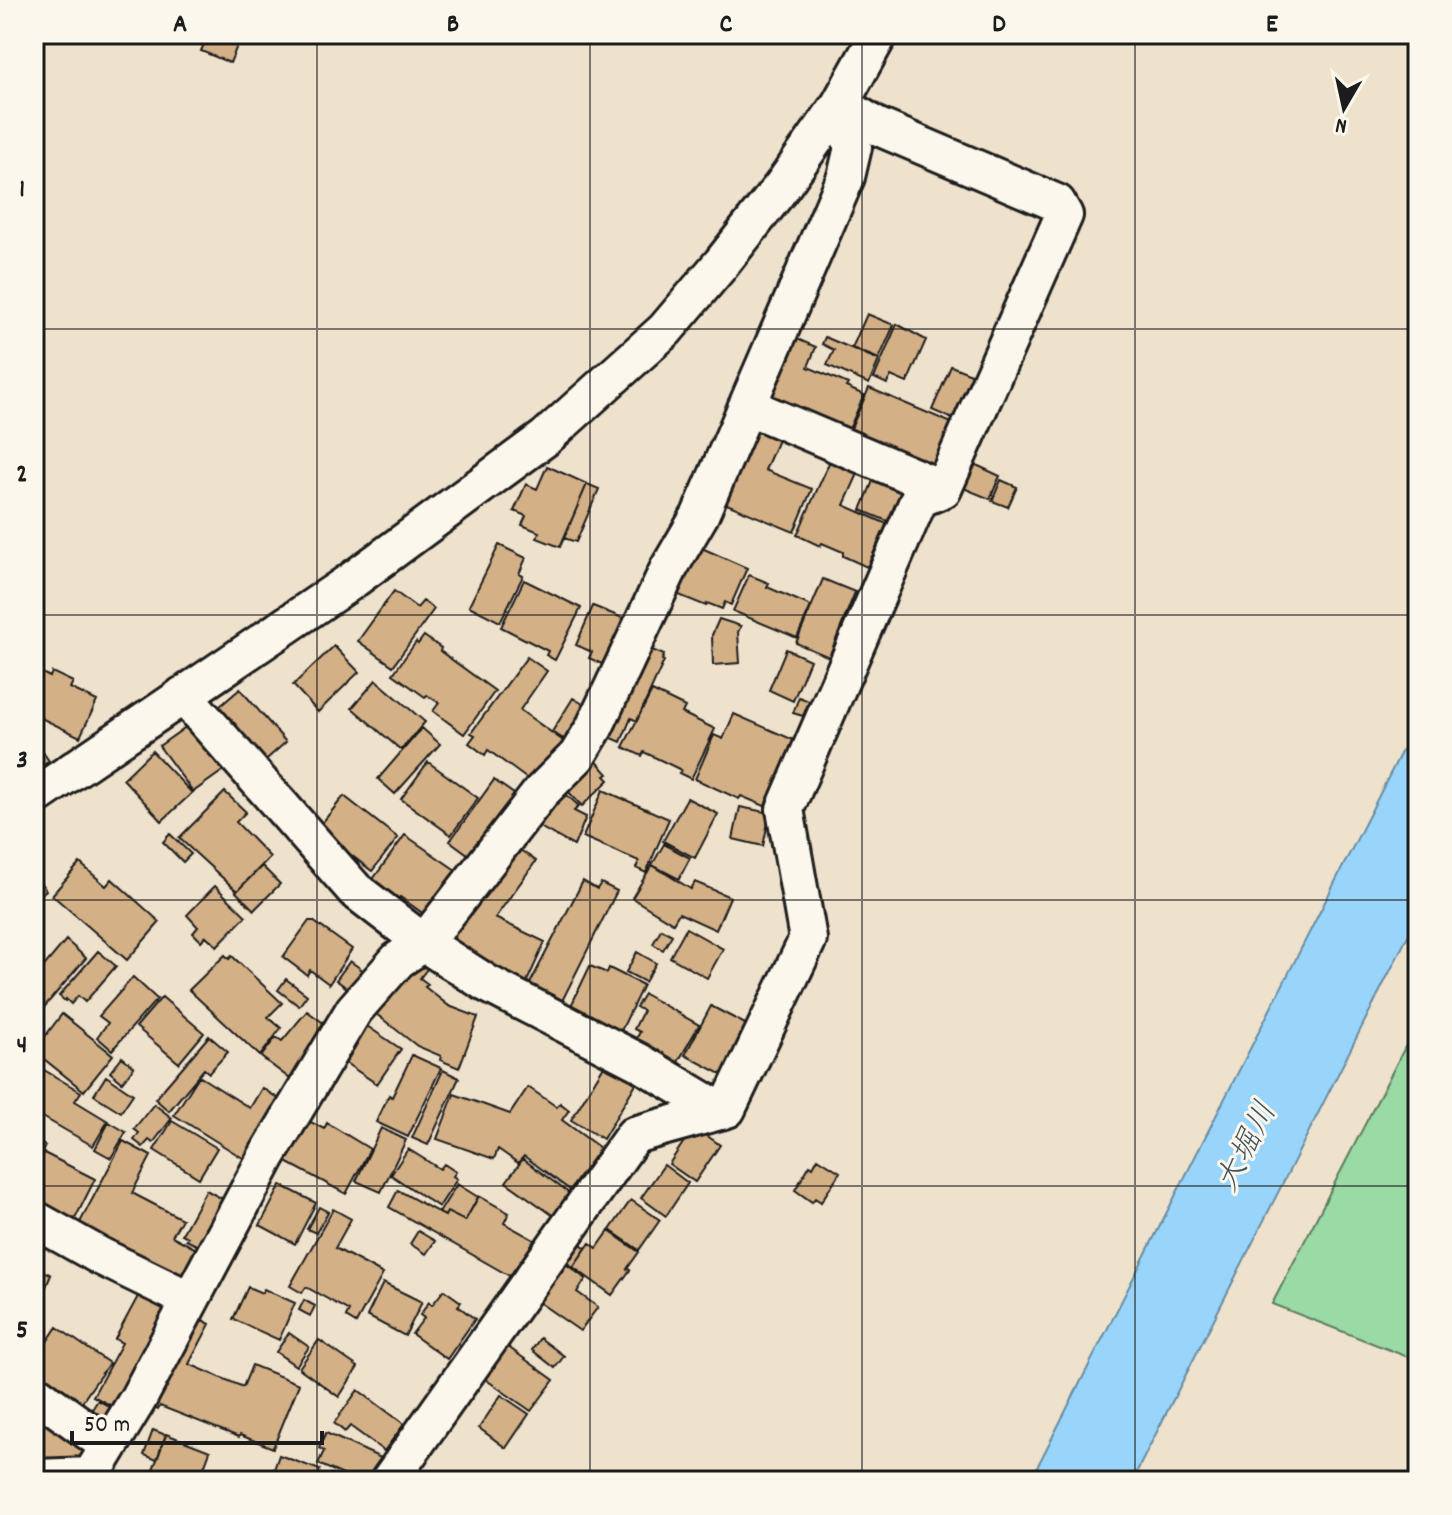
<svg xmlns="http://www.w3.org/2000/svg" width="1452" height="1515" font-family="Dekko,'Klee One',sans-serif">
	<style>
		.green { fill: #9adaa4; stroke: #5b7b60; stroke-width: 2 }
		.water { fill: #99d5fa; stroke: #678ba1; stroke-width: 2 }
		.building { fill: #d4b086; stroke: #1c1c1c; stroke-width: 2 }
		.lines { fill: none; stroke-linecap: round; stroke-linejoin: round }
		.minor-casing { stroke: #1c1c1c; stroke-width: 42 }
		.minor { stroke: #fbf7ec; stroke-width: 36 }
		.grid { fill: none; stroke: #1c1c1c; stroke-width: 2; stroke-opacity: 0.55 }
		.labels { text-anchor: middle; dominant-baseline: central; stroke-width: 6; stroke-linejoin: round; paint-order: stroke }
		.water-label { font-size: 32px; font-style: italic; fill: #42545f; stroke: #fbf7ec }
		.neatline { fill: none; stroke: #1c1c1c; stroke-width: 3 }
		.grid-label { font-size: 26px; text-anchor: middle; font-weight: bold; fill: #1c1c1c }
	</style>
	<rect width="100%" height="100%" fill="#efe2cd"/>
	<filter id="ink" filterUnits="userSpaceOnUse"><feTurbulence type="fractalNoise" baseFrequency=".0125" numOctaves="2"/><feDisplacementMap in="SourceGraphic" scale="16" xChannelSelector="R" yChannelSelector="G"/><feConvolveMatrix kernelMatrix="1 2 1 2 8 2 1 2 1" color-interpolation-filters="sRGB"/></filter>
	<g filter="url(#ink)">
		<path class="green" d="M1418,1022V1361L1272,1304Z"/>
		<path class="water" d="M1418,719V916L1132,1481H1030Z"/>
		<path class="building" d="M208,34H242L230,63L201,51Z
			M867,314L894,325L879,359L852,348Z
			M897,324L926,340L907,383L891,376L887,384L874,378Z
			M790,336L816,347L808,367L848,384L846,387L864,395L847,434L763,398Z
			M825,337L879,360L869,384L827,365L834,350L822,344Z
			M951,366L974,375L955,420L932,410Z
			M869,388L954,424L933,471L848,435Z
			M751,420L781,433L765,470L812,489L794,532L717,500Z
			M833,454L861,467L844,505L887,524L867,567L843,556V552L822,543L820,546L797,535Z
			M972,463L1000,476L990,499L961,487Z
			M547,466L587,484L560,547L537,538L539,532L522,525L526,516L514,511L526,484L537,489Z
			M877,471L909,485L892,523L861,510Z
			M1001,480L1017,487L1008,507L992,501Z
			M587,484L599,489L576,542L564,538Z
			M499,545L526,558L519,574L523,576L500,622L469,606Z
			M695,545L747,568L731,605L725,602L722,609L707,603L706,606L674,593Z
			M749,575L769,583L767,587L811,606L797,638L733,611Z
			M823,579L855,592L829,657L796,643Z
			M524,580L581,608L555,660L546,655L548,651L501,627Z
			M394,591L417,608L423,601L434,609L393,666L358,641Z
			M593,606L630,621L606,666L589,658L592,652L576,645Z
			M719,619L741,626L738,632L740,663L713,665L712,635Z
			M424,636L441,648L440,651L495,691L464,734L433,711L439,703L427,695L425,697L393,674L416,642L418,644Z
			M334,646L359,672L318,712L293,685Z
			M643,646L664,655L662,660L664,661L637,721L631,718L621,742L603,734Z
			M786,649L810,660L793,701L769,690Z
			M527,657L547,671L520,710L569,745L534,784L488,750L485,755L469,743L475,735L471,733Z
			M36,670L50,677L52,672L73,682L70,688L97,701L80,737L37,716L34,720Z
			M376,680L425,722L401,750L352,708Z
			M240,689L286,742L259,766L213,712Z
			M652,691L685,707L682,713L715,729L691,779L679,773L681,770L644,752L642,756L623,747Z
			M799,697L809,701L803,716L793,713Z
			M573,698L593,710L572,744L552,732Z
			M734,714L796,741L767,807L741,796L739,799L695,779L714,735L723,739Z
			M190,724L224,770L193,792L159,746Z
			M422,728L440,744L395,794L378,779Z
			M34,739L49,761L34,772Z
			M152,751L192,793L162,821L123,779Z
			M593,757L608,774L605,776L609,780L582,806L563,786Z
			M428,762L478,798L451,835L401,799Z
			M494,780L521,799L476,860L450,841Z
			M560,789L579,806L574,811L586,817L574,846L531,822Z
			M603,790L669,819L646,873L636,868L639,861L583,837Z
			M225,792L246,812L236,822L270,857L237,891L179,838Z
			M344,796L398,838L372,871L317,829Z
			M687,798L718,814L695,858L663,841Z
			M740,807L770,813L763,846L733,839Z
			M170,834L191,854L183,862L163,842Z
			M405,835L460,873L428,917L400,897L397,901L371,882Z
			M664,844L690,858L679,879L652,865Z
			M516,847L536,861L495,918L545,942L525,986L440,947Z
			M80,863L106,886L112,879L160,922L127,960L52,895Z
			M652,865L691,889L695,882L730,897L716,930L679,913L673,923L632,898Z
			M262,866L280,884L254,910L236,892Z
			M36,877L46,890L34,900V879Z
			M583,881L597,889L601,883L617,891L557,1011L524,995Z
			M215,886L246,916L217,946L206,936L201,941L193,933L198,927L187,915Z
			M309,921H313L352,949L329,984L310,970L307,975L283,957Z
			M686,928L723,949L707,978L670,957Z
			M661,929L672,935L663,950L653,944Z
			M66,940L86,958L34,1019V978Z
			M98,951L116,966L85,1002L78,996L71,1004L66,999L65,1001L59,996Z
			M637,952L656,963L645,982L626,972Z
			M225,955L229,959L232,956L282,1003L268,1017L281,1028L260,1056L189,990Z
			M350,961L368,974L354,993L336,980Z
			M416,961L427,969L420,978L428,984L425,987L449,1006L478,1017L459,1068L440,1060L441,1056L417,1046L371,1010Z
			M590,966L607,973L609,968L643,985L620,1033L569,1010Z
			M133,977L157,999L112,1050L97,1037L108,1023L99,1016Z
			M286,979L307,995L299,1006L278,990Z
			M644,994L699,1025L674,1069L634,1043L640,1032L634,1029L643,1011L636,1007Z
			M162,997L204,1033L179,1063L136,1027Z
			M711,1006L749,1026L723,1075L685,1055Z
			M307,1011L333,1030L293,1081L261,1057L276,1037L282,1041Z
			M62,1014L113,1055L84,1091L34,1051Z
			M361,1022L401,1049L377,1084L338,1058Z
			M209,1036L228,1052L209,1073L204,1069L169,1111L155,1099Z
			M412,1055L441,1068L408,1137L376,1122L389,1095L392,1097Z
			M610,1056L641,1075L603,1139L571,1120Z
			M122,1057L134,1067L122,1082L110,1072Z
			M34,1064L81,1092L75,1101L108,1121L93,1146L34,1112Z
			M443,1070L459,1078L428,1145L412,1138Z
			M106,1076L133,1094L121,1112L94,1095Z
			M199,1076L250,1108L262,1088L285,1103L246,1160L174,1115Z
			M528,1087L557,1107L560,1103L569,1110L562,1120L600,1148L570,1190L524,1156L518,1163L498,1149L494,1159L437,1139L454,1094L510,1114Z
			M154,1104L172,1118L153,1143L149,1140L143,1147L134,1140L139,1133L134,1129Z
			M301,1117L324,1129L327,1123L370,1149L346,1194L279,1158Z
			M172,1121L217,1148L199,1178L154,1150Z
			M109,1122L126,1132L111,1158L95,1149Z
			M381,1128L406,1140L381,1192L356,1181Z
			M699,1130L720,1145L695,1182L669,1164L689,1134Z
			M34,1140L45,1146L34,1169Z
			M123,1141L151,1156L132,1193L182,1219L172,1236L202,1252L183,1286L145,1259L99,1235L76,1230Z
			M408,1149L440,1169L444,1164L456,1172L453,1176L457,1179L439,1207L391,1175Z
			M44,1153L95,1179L73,1223L34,1206V1173Z
			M818,1158L840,1172L821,1202L815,1198L812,1202L795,1190L810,1165L813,1167Z
			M523,1159L570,1194L554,1216L506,1182Z
			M664,1165L688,1183L666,1216L641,1198Z
			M457,1184L478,1197L465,1221L447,1212L445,1216L439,1213Z
			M281,1185L316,1203L295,1244L260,1225Z
			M206,1190L230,1203L205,1249L186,1240L188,1237L182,1234Z
			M398,1190L445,1216L447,1212L465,1221L479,1196L509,1213L504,1223L534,1240L513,1278L389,1207Z
			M631,1200L660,1220L639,1250L610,1230Z
			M319,1207L328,1212L316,1233L307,1229Z
			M333,1209L351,1219L335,1248L383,1274L356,1323L346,1317L349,1311L306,1287L302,1293L290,1286Z
			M418,1231L435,1241L426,1254L410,1244Z
			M609,1231L639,1252L627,1269L630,1270L612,1295L573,1267L590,1243L597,1248Z
			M577,1241L586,1248L573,1267L563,1260Z
			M563,1262L586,1279L577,1292L598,1307L580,1331L537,1301Z
			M34,1266L51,1275L34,1315Z
			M383,1283L422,1302L405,1336L367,1316Z
			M143,1287L175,1303L119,1410L93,1396L122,1343L115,1339Z
			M248,1287L262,1293L264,1289L295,1303L279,1340L233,1319Z
			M444,1290L461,1302L458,1306L475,1319L447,1359L412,1334L424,1318L420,1315L429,1302L432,1305Z
			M304,1300L315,1306L310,1316L299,1310Z
			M195,1316L210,1324L189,1364L243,1387L252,1365L299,1384L273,1448L240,1435L239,1437L160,1406L158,1410L147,1404Z
			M34,1317L45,1323L34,1340Z
			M57,1327L109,1363L79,1406L34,1375V1344L42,1349Z
			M289,1333L309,1347L296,1366L276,1352Z
			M540,1338L564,1356L555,1368L532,1350Z
			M319,1340L358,1367L339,1397L299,1368Z
			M504,1344L554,1380L531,1411L485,1379L495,1366L492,1363Z
			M358,1390L404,1424L384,1451L350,1426L345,1432L334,1423Z
			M501,1395L529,1414L506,1448L479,1428Z
			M98,1400L118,1412L107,1429L87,1417Z
			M42,1410L97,1445L84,1466L51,1469L34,1458V1422Z
			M153,1430L166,1435L157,1460L144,1455Z
			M326,1433L381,1458L371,1479L360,1474L357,1481L318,1464L324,1451L319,1448Z
			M166,1434L210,1451L199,1481H149Z
			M279,1455L320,1470L316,1481H270Z"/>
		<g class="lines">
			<defs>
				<path id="minor" d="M747,406L943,489
					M183,695L355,890L424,943L486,983L639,1062L721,1111
					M34,797L350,582L545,438L665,330L721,264L783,185L840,104L879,34
					M34,1219L100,1256L190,1300
					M34,1392L109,1446
					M34,1478L91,1476L138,1399L267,1156L354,1010L398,960L424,943L541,792L577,756L594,728L669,568L700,515L846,177L853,147L840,104
					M389,1481L634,1135L727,1109L808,939L785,809L919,499L943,489L1064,215L1057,203L876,126L840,104"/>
			</defs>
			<use href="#minor" class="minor-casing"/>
			<use href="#minor" class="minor"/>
		</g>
	</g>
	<path class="grid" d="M317,34V1481M590,34V1481M862,34V1481M1135,34V1481M34,329H1418M34,615H1418M34,900H1418M34,1186H1418"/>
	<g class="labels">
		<g class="water-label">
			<text transform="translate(1249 1148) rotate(-63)">大堀川</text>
		</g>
	</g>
	<rect width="1452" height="1515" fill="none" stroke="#fbf7ec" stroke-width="88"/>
	<g transform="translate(1344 108) rotate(189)" stroke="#fbf7ec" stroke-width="6" paint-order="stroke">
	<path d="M0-6L14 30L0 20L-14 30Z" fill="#1c1c1c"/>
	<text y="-12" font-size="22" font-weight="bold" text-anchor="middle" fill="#1c1c1c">N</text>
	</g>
	<path d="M72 1431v12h250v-12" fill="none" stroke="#1c1c1c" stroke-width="4"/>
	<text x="84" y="1431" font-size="24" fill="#1c1c1c" stroke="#fbf7ec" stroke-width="6" paint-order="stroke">50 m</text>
	<rect x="44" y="44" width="1364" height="1427" class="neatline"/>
	<g class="grid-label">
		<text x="180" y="31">A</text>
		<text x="453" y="31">B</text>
		<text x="726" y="31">C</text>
		<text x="999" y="31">D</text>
		<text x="1272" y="31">E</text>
		<text x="22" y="196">1</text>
		<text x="22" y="481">2</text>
		<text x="22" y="767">3</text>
		<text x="22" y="1052">4</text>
		<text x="22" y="1337">5</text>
	</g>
</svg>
